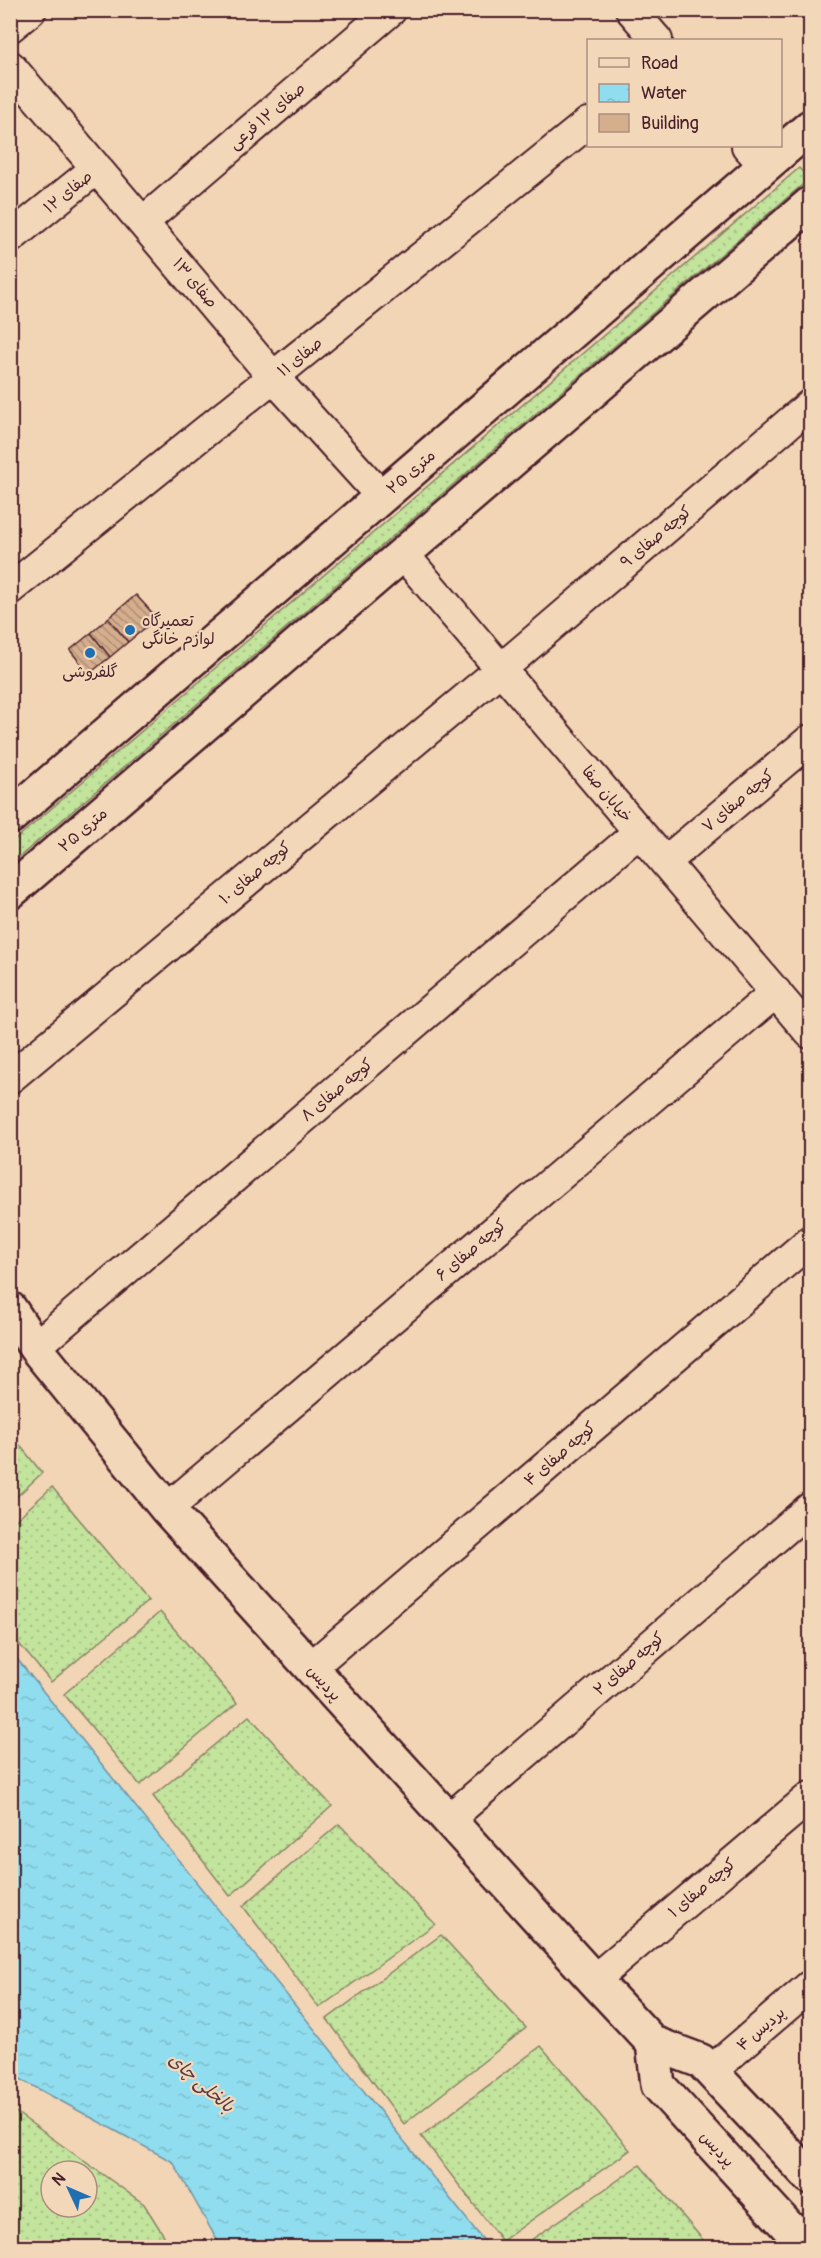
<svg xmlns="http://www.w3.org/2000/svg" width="821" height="2258" font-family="Pangolin,'Playpen Sans Arabic',sans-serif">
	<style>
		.grass { fill: url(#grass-dots); stroke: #868264; stroke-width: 1.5; fill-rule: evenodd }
		.water { fill: url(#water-ripples); stroke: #7391a0; stroke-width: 1.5 }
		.building { fill: url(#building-back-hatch); stroke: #4a1f2b; stroke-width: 1.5 }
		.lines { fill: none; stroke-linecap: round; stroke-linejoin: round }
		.minor-casing { stroke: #4a1f2b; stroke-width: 34 }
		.tertiary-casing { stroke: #4a1f2b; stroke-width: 38 }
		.minor { stroke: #f2d7b9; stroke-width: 30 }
		.tertiary { stroke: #f2d7b9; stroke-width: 33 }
		.poi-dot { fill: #1f6fb2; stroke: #f2d7b9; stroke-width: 2 }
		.labels { text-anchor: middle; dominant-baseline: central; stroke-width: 4.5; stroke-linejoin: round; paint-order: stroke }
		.street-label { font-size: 16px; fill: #4a1f2b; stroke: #f2d7b9 }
		.poi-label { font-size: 16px; fill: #4a1f2b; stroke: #f2d7b9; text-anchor: start }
		.water-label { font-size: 18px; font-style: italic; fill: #543c48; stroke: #f2d7b9 }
	</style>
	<defs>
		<pattern id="grass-dots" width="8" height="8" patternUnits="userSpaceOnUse" patternTransform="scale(1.5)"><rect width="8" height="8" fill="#c3e49c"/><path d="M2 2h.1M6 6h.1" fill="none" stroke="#a9c387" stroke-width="1.8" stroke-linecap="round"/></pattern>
		<pattern id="water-ripples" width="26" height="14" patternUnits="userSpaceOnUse" patternTransform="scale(1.5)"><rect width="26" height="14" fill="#8fddee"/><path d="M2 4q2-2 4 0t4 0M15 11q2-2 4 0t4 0" fill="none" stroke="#7dbdcc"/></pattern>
		<pattern id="building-back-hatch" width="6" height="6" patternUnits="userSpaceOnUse" patternTransform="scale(1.5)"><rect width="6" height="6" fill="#d5ae8d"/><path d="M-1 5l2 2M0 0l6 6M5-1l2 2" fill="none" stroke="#af8d73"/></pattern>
	</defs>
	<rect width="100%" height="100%" fill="#f2d5b5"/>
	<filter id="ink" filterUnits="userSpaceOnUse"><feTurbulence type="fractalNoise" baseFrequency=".0167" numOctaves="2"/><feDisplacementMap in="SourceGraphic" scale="12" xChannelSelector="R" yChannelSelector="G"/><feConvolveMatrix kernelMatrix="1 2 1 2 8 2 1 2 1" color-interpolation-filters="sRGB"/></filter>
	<g filter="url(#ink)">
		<path class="grass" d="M799,168L809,179L11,864V843Z
			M11,1434L42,1473L11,1502Z
			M52,1487L148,1601L51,1682L11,1634L10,1525Z
			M160,1612L237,1703L140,1785L64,1694Z
			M249,1716L332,1806L230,1896L153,1796Z
			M339,1824L435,1924L319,2008L243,1906Z
			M441,1935L526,2028L404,2124L327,2019Z
			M541,2046L630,2150L502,2241L421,2136Z
			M10,2108L144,2204L171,2247H11ZM51,2171H87V2207H51Z
			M640,2165L709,2247H521Z"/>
		<path class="water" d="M10,1650L489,2247H221L173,2162L11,2074Z"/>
		<path class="building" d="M136,595L157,618L128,642L108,618Z
			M108,618L128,642L110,657L91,633Z
			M91,633L110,657L89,674L70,650Z"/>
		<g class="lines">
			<defs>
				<path id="minor" d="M631,10L657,40
					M10,27L31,10
					M10,66L274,378L382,497
					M747,146L765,166
					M143,222L391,10
					M10,238L97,168
					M403,554L810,1033
					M10,589L588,123
					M665,862L810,740
					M10,1078L501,669L810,405
					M35,1347L639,832
					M167,1509L776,992
					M310,1668L810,1241
					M448,1820L810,1508
					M594,1980L810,1797
					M711,2071L810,1986"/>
				<path id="tertiary" d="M10,817L810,127
					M10,892L810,204
					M10,1309L35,1347L167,1509L594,1980L653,2043L701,2061L810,2177
					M653,2043L658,2085L790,2229L810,2236"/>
			</defs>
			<use href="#minor" class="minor-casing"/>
			<use href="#tertiary" class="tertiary-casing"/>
			<use href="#minor" class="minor"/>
			<use href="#tertiary" class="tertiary"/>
		</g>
	</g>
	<g class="poi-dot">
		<circle cx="130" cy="630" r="6"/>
		<circle cx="90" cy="653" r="6"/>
	</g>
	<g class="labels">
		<g class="street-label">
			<text transform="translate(267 116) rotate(-40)">صفای ۱۲ فرعی</text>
			<text transform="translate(68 192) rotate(-39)">صفای ۱۲</text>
			<text transform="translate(195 283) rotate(50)">صفای ۱۳</text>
			<text transform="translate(300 357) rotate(-39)">صفای ۱۱</text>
			<text transform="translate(411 472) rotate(-41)">۲۵ متری</text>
			<text transform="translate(656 537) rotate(-40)">کوچه صفای ۹</text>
			<text transform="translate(607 794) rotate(50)">خیابان صفا</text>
			<text transform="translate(738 801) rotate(-40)">کوچه صفای ۷</text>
			<text transform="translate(83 830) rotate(-41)">۲۵ متری</text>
			<text transform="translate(255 873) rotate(-40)">کوچه صفای ۱۰</text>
			<text transform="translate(337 1090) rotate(-40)">کوچه صفای ۸</text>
			<text transform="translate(471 1250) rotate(-40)">کوچه صفای ۶</text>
			<text transform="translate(560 1454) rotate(-41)">کوچه صفای ۴</text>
			<text transform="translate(629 1664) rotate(-41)">کوچه صفای ۲</text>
			<text transform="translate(324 1683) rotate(48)">پردیس</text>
			<text transform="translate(702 1888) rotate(-40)">کوچه صفای ۱</text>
			<text transform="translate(761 2029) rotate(-41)">پردیس ۴</text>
			<text transform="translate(717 2149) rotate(47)">پردیس</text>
		</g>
		<g class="poi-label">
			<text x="142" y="621">تعمیرگاه<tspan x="142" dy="18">لوازم خانگی</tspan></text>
			<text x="90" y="672" text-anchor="middle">گلفروشی</text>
		</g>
		<g class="water-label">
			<text transform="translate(201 2083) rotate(41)">بالخلی چای</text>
		</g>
	</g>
	<rect width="821" height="2258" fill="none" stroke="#f2d7b9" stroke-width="36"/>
	<rect x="18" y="18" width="785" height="2222" fill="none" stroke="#4a1f2b" stroke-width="2" filter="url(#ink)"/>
	<rect x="587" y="39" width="195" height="108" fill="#f2d7b9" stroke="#af8d80" stroke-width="1.5"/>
	<rect x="599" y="58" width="30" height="9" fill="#f2d7b9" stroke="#af8d80" stroke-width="1.5"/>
	<text x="641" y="69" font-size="18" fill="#4a1f2b">Road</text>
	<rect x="599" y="84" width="30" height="18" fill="url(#water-ripples)" stroke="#af8d80" stroke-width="1.5"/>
	<text x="641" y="99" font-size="18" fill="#4a1f2b">Water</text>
	<rect x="599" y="114" width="30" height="18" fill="#d5ae8d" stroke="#af8d80" stroke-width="1.5"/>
	<text x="641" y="129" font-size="18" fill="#4a1f2b">Building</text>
	<g transform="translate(69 2189) rotate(314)"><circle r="28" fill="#f2d7b9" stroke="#af8d80" stroke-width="1.5"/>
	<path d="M0-4.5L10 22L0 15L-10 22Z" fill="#1f6fb2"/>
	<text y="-9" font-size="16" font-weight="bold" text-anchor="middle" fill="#4a1f2b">N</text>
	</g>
</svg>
